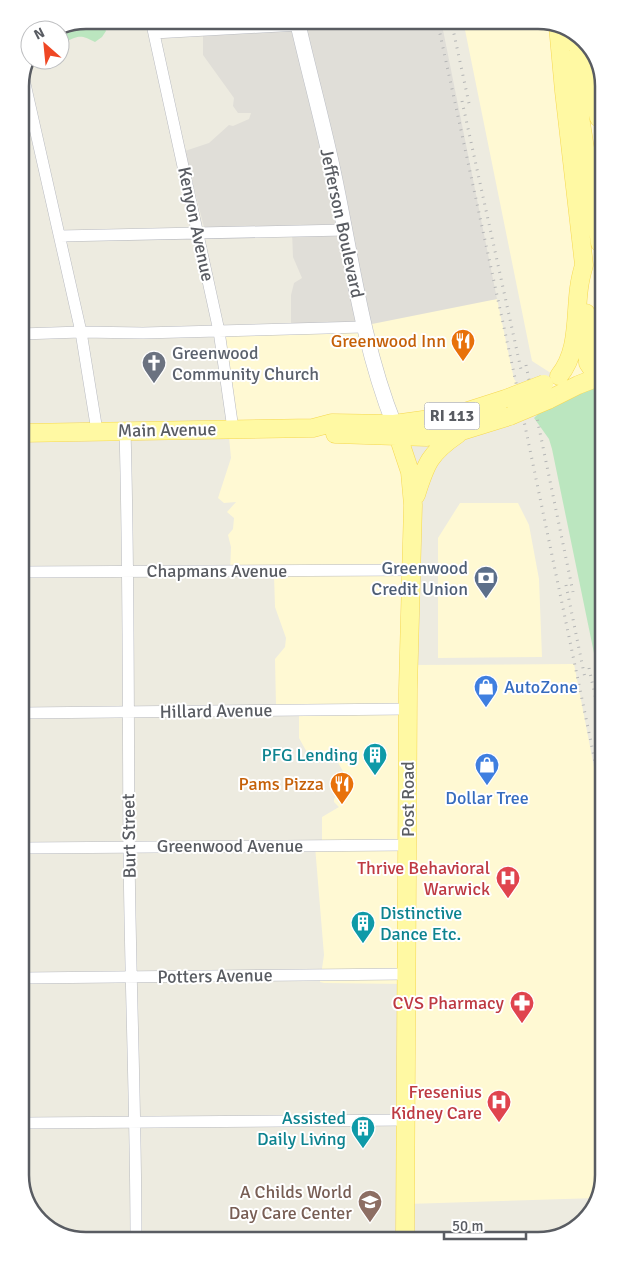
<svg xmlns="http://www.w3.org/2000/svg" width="624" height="1261" font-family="Signika,sans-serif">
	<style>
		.commercial { fill: #fff9d3 }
		.industrial { fill: #e0ded8 }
		.green { fill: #bbe6bf }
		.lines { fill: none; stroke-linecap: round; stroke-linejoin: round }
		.street-casing { stroke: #b8bac0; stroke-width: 12 }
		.secondary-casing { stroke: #b9bcc3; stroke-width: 16 }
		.primary-casing { stroke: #f6d850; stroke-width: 19 }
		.street { stroke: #fff; stroke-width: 11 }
		.secondary { stroke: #fff; stroke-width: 15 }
		.primary { stroke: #fff9a3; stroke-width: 18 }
		.rail { stroke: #b4b5b5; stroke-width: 3; stroke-dasharray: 1 6; stroke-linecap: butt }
		.primary-bridge-casing { stroke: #f6d850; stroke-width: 19; stroke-linecap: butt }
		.primary-bridge { stroke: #fff9a3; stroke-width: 18 }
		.labels { text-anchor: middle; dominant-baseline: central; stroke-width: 4; stroke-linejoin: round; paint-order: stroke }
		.shield { fill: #fff; stroke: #8b8d91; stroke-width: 1 }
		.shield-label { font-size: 16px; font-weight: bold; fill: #595c62 }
		.street-label { font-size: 18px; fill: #595c62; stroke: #fff }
		.food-label { font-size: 18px; fill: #c56008; stroke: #fff; text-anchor: end }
		.worship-label { font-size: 18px; fill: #5b616d; stroke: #fff; text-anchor: start }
		.service-label { font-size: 18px; fill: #4e5e75; stroke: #fff; text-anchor: end }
		.shop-label { font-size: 18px; fill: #366cbe; stroke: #fff; text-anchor: start }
		.culture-label { font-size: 18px; fill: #0d838f; stroke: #fff; text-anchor: end }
		.health-label { font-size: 18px; fill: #be3a42; stroke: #fff; text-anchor: end }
		.education-label { font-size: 18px; fill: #785e54; stroke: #fff; text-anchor: end }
		.rim { fill: none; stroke: #595c62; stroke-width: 2.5 }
	</style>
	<rect width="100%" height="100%" fill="#edebe0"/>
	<path class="commercial" d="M463,20H543L578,33L599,61L601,379L556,397L546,388L557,377L532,361Z
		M497,299L514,379L529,399L527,402L411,445L416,465L408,665L574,664L602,808L604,1176L597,1198L407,1204L404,984L324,983L320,982L324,955L315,846L322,842V817L339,807L334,802V799L338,793H346L350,783L337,761L342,756L321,758L309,756L299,738V710L276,706L275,659L285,647L286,638L275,607L274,575L230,572L231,547L228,535L233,529L234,518L227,512L236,502L224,503L218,498L231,458L219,332L287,328Z
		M460,503H518L529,525L539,579L542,657L438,658V538Z"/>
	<path class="industrial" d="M157,20H441L497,299L367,325L291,327V295L294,283L302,278L293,257L292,231H205L186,157L185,151L209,143L229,125L233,126L249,119L251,113H238L233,106L234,98L203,55V32L161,33Z"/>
	<path class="green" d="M85,20H100L106,31L102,37L95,42C81,35 80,35 65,42L60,38V30Z
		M601,379L602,692L552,449L549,439L534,418L549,403Z"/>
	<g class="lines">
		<defs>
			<path id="street" d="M151,20L219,331L233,429
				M154,33L298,25
				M23,75L81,332L97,431
				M60,236L345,230
				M21,334L81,332L143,333L363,327
				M125,431C129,569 128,707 129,846C130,977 136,1109 136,1240
				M22,572L411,570
				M23,713L408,709
				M23,848L407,845
				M24,978L406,974
				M25,1123L406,1120"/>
			<path id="secondary" d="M297,20C309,73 324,126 335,180C352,262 363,346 394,424"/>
			<path id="primary" d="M558,26L564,91L584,265C582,272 580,280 579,288C575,318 579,352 559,376
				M573,31L599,118
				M571,60L600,243
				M586,313L588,363L598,378
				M548,400L578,385L601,376
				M394,424L410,472L413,505L408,689L405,1238
				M22,433L313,428L332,423L394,424L452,416L508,398
				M335,434L427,437L462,431L510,416
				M416,495C426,463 430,453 458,434"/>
		</defs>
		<use href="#street" class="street-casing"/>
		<use href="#secondary" class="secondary-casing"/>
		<use href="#primary" class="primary-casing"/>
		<use href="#street" class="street"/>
		<use href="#secondary" class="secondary"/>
		<use href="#primary" class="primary"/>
		<path class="rail" d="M437,20L515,378L602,795
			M451,20L470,108
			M462,101L522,374
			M526,365L573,592
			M566,585L585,678
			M589,668L602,727"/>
		<defs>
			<path id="primary-bridge" d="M508,398L544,384
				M510,416L548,400"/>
		</defs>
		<use href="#primary-bridge" class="primary-bridge-casing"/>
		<use href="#primary-bridge" class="primary-bridge"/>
	</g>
	<defs>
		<symbol id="restaurant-pin" viewBox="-11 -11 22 30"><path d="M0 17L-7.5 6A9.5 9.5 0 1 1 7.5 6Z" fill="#e8710a" stroke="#fff"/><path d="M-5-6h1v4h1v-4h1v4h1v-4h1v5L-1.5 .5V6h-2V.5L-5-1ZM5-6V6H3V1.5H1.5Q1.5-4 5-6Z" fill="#fff"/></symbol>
		<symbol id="church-pin" viewBox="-11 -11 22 30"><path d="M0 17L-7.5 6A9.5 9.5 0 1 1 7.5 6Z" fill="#6b7280" stroke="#fff"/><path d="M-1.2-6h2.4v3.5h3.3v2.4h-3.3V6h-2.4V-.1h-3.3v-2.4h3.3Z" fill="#fff"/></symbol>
		<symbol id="bank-pin" viewBox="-11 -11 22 30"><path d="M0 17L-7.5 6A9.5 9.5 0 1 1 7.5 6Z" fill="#5c6f8a" stroke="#fff"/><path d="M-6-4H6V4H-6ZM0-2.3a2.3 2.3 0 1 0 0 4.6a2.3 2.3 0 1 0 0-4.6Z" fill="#fff"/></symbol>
		<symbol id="shop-pin" viewBox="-11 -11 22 30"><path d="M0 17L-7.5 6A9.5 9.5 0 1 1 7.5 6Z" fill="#3f7fe0" stroke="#fff"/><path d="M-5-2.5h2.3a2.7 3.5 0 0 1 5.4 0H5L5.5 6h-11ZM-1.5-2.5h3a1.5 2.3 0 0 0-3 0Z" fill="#fff"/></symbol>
		<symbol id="building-pin" viewBox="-11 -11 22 30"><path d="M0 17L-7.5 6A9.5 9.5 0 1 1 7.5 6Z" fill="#0f9aa8" stroke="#fff"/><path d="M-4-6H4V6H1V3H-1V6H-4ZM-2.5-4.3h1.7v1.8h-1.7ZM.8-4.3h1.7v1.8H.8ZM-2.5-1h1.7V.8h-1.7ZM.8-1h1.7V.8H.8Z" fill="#fff"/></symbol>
		<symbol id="hospital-pin" viewBox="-11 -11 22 30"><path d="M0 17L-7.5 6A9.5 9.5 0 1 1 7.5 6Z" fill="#e0444e" stroke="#fff"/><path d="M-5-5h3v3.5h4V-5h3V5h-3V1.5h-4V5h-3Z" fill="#fff"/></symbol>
		<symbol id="pharmacy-pin" viewBox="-11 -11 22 30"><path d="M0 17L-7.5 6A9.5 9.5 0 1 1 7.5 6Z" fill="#e0444e" stroke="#fff"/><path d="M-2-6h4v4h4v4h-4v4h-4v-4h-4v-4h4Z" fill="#fff"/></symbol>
		<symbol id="school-pin" viewBox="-11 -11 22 30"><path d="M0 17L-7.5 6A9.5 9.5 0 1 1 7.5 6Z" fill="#8d6e63" stroke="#fff"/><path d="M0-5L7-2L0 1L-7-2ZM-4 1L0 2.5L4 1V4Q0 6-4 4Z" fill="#fff"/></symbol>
	</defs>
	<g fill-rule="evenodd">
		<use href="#restaurant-pin" x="449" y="327" width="28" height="38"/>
		<use href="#church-pin" x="140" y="349" width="28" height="38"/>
		<use href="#bank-pin" x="472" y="564" width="28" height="38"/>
		<use href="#shop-pin" x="472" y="673" width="28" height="38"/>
		<use href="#building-pin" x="361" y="741" width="28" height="38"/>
		<use href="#shop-pin" x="473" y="751" width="28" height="38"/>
		<use href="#restaurant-pin" x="328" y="770" width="28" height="38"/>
		<use href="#hospital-pin" x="494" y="864" width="28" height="38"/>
		<use href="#building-pin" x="349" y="909" width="28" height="38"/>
		<use href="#pharmacy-pin" x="508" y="989" width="28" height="38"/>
		<use href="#hospital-pin" x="485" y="1088" width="28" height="38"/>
		<use href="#building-pin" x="349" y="1114" width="28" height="38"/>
		<use href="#school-pin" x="356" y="1188" width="28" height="38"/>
	</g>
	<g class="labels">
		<rect class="shield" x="424.5" y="402.5" width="55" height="27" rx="4"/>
		<g class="shield-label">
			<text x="452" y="416">RI 113</text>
		</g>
		<g class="street-label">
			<text transform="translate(342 223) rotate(78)">Jefferson Boulevard</text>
			<text transform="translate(196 224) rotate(78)">Kenyon Avenue</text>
			<text transform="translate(167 430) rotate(-1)">Main Avenue</text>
			<text x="217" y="571">Chapmans Avenue</text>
			<text transform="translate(216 711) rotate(-1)">Hillard Avenue</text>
			<text transform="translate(408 799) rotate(-90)">Post Road</text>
			<text transform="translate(129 836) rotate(-91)">Burt Street</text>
			<text x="230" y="846">Greenwood Avenue</text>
			<text transform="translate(215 976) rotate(-1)">Potters Avenue</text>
		</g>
		<g class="food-label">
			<text x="446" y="341">Greenwood Inn</text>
			<text x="324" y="784">Pams Pizza</text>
		</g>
		<g class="worship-label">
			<text x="172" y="353">Greenwood<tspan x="172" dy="21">Community Church</tspan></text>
		</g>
		<g class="service-label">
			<text x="468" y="568">Greenwood<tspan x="468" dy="21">Credit Union</tspan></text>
		</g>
		<g class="shop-label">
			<text x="504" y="687">AutoZone</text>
			<text x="487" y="798" text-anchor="middle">Dollar Tree</text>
		</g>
		<g class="culture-label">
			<text x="358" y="755">PFG Lending</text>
			<text x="380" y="913" text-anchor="start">Distinctive<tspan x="380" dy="21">Dance Etc.</tspan></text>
			<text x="346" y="1118">Assisted<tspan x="346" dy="21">Daily Living</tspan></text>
		</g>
		<g class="health-label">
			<text x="490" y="868">Thrive Behavioral<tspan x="490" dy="21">Warwick</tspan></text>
			<text x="504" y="1003">CVS Pharmacy</text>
			<text x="482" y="1092">Fresenius<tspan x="482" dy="21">Kidney Care</tspan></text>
		</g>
		<g class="education-label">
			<text x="352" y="1192">A Childs World<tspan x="352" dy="21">Day Care Center</tspan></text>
		</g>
	</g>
	<path d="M0 0H624V1261H0ZM86 29H538A57 57 0 0 1 595 86V1175A57 57 0 0 1 538 1232H86A57 57 0 0 1 29 1175V86A57 57 0 0 1 86 29Z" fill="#fff" fill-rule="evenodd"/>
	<path class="rim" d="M86 29H538A57 57 0 0 1 595 86V1175A57 57 0 0 1 538 1232H86A57 57 0 0 1 29 1175V86A57 57 0 0 1 86 29Z"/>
	<g transform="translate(45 45) rotate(333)"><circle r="24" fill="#ffffff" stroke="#bdbec0"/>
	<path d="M0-4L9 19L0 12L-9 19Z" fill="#ef4724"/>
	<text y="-8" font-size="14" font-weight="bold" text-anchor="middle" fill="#595c62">N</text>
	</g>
	<path d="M444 1231v8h82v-8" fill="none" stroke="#595c62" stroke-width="2.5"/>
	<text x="452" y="1231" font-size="15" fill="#595c62" stroke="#ffffff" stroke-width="4" paint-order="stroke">50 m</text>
</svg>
